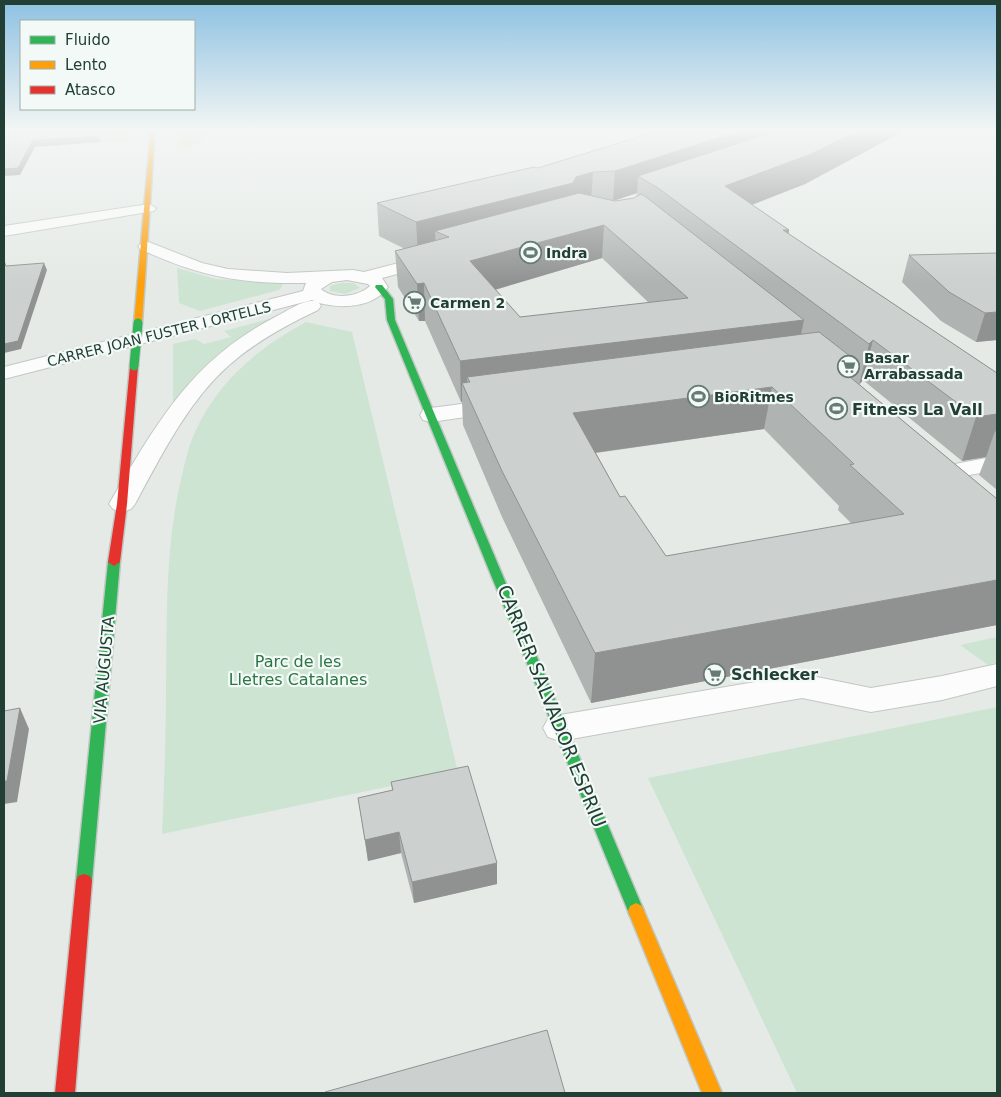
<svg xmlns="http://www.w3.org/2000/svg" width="1001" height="1097" font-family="'DejaVu Sans',sans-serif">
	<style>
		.green { fill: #cde4d3 }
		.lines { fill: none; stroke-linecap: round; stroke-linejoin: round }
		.street-casing { stroke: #c2c7c4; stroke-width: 2 }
		.fast-casing { stroke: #c0c8c4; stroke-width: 3 }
		.slow-casing { stroke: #c0c8c4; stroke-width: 3 }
		.jam-casing { stroke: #c0c8c4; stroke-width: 3 }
		.street { fill: #fbfcfb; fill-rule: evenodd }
		.fast { fill: #30b455; fill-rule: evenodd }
		.slow { fill: #ff9f0a; fill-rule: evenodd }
		.jam { fill: #e5322d; fill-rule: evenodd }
		.fast-bridge-casing { stroke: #c0c8c4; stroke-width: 11; stroke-linecap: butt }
		.fast-bridge { stroke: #30b455; stroke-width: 9 }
		.wall { fill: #afb4b2; fill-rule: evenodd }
		.shaded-wall { fill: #8f9291 }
		.building { fill: #ccd1cf; stroke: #8f9291; fill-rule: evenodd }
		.labels { text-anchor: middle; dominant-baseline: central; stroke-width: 4.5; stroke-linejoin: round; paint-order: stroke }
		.far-poi-label { font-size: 14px; font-weight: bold; fill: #213f35; stroke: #f3f9f6; text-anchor: start }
		.far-street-label { font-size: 14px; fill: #213f35; stroke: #f3f9f6 }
		.poi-label { font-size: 16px; font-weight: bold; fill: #213f35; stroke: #f3f9f6; text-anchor: start }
		.park-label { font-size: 16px; fill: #2a7743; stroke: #f3f9f6 }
		.street-label { font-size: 16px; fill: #213f35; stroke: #f3f9f6 }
		.near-street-label { font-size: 19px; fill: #213f35; stroke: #f3f9f6 }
	</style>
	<rect width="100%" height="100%" fill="#e5eae7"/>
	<path class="green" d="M76,129L129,132L128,141L91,143V139Z
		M179,129H218L188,150L177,151L178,139L175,135Z
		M177,268L216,279L282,283L283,285L279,290L200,311L179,303Z
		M341,283H354L360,288L345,294L330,291V286Z
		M277,317C236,338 199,367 173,405V344L195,339L204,344L231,337L224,331Z
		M306,322L352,332L458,772L162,834C164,785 166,736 166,686C167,617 165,547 181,479C185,463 188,447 195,432C217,382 259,347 306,322Z
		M997,637V662L988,665L960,645Z
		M997,707V1093H797L648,778Z"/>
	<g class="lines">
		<defs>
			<path id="street" d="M149,204L156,208L154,211L4,236V226Z
				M146,241L202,263L228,269L287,273L353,270L364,272L433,254L439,255L441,259L439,263L382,278L388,287C373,308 342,309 319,303L321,306L318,310C286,325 255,342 228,366C187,403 161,456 135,504L131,509L122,512L113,509L109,504C157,423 190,361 277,316C287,311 304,299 316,301L312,300L4,379V367L303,291L306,283C241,284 200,277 140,249L138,246ZM347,280L368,284L370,286C358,297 333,300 321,289L332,282Z
				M499,399L507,401L510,406L507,411L431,422L423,420L420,415L423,410L431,408Z
				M997,456V470L948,479L939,477L936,472L939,467Z
				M997,664V686L942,700L871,712L802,698L560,741L548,737L543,728L548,719L560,715L802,674L871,688L942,676Z"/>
			<path id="fast" d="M376,285H382L393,299L395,320L644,911L642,916L636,919L630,916L628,911L387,320L385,299L375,287Z
				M114,558L120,562L92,881L90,886L84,888L78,886L76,881L108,562Z"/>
			<path id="slow" d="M151,129H155L142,323L138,325L134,323Z
				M636,903L642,906L644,911L722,1093H702L628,911L630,906Z"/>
			<path id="jam" d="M134,363L138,366L127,504L120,562L114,566L108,562L117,504L130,366Z
				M84,874L90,876L92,881L75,1093H55L76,881L78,876Z"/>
		</defs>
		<use href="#street" class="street-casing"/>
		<use href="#fast" class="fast-casing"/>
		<use href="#slow" class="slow-casing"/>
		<use href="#jam" class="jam-casing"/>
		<use href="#street" class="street"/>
		<use href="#fast" class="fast"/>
		<use href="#slow" class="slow"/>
		<use href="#jam" class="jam"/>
		<defs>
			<path id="fast-bridge" d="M134,366L138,323"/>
		</defs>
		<use href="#fast-bridge" class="fast-bridge-casing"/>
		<use href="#fast-bridge" class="fast-bridge"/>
	</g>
	<path class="wall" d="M669,129H905L900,133L805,184L752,205L789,230V234L997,373V490L979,475L986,457L962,461L863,380L859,384L997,499V625L591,703L502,517L463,425L462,402H461L425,321H419L398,287L395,251L405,249L379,236L377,203L538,168ZM637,193L636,197L634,198L614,201ZM602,258L649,303L520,317L495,290ZM764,429L839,506L838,510L852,524L666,556L620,497L596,453Z
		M997,253V340L976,342L941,321L902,282L909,255Z
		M391,782L497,863V884L414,903L401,853L368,861L358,798L392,790Z"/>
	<path class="shaded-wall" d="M746,129H804L638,176L637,193L613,201L615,171Z
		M861,129H905L900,133L805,184L720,217L725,186Z
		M99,136L101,142L35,147L20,175L4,176V169L33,140Z
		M593,172L591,202L435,231L436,251L418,255L416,222L576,177Z
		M604,225L602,258L470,297V261Z
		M783,230H789L783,264Z
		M44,263L47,270L21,349L4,353V344Z
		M424,283L425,321H419L417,284Z
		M997,312V340L976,342L985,313Z
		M804,320L796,359L470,382L467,377L468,396L462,383V402H461L460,361Z
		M873,340L863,380L859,385L869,344Z
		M855,360L845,401L844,372Z
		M772,387L764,429L571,456L573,413Z
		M997,414V433L995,431L986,457L962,461L976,417Z
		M997,580V625L591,703L595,653Z
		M20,708L29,729L17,802L4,804V781Z
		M399,832L401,853L368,861L365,840Z
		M497,863V884L414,903L412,882Z"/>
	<path class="building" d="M4,129H87L99,136L33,140L18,168L4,169Z
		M669,129H746L615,171L593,172L576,177L573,183L416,222L377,203L534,167L538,168L658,131L662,132Z
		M782,129H861L811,154L725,186L789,230H783L997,373V414L976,417L873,340L869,344L658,188L638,176Z
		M579,193L615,201L634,198L641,194L646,197L804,320L460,361L424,283L417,284L395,251L449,237L435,231ZM604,225L688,298L520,317L470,261Z
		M997,253V312L985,313L949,292L909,255Z
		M4,261L6,266L44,263L18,341L4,344Z
		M819,332L855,360L844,372L997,499V580L595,653L502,471L462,383L470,382L467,377ZM772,387L854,464L850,465L904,514L666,556L625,496L620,497L573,413Z
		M20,708L7,781H4V711Z
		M468,766L497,863L412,882L399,832L365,840L358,798L393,790L391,782Z
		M547,1030L565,1093H325V1092Z"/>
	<linearGradient id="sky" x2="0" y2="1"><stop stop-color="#8dc1e2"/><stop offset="0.46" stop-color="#f3f6f4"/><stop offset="1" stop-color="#f3f6f4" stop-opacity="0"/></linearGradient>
	<rect width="1001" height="283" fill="url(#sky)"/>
	<defs>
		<symbol id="stadium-ring" viewBox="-11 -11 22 22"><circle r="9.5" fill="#f3f9f6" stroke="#667b73" stroke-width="1.5"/><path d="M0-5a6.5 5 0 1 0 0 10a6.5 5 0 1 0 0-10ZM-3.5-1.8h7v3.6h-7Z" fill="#667b73"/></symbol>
		<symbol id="supermarket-ring" viewBox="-11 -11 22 22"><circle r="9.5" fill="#f3f9f6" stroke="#667b73" stroke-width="1.5"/><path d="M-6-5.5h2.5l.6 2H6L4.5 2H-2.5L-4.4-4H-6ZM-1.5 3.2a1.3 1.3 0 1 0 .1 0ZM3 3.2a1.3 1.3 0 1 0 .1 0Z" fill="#667b73"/></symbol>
	</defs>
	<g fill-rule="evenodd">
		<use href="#stadium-ring" x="518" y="240" width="25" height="25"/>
		<use href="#supermarket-ring" x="402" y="290" width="25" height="25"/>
		<use href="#supermarket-ring" x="836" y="354" width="25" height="25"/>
		<use href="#stadium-ring" x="686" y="384" width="25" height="25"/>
		<use href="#stadium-ring" x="824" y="396" width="25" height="25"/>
		<use href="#supermarket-ring" x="702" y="662" width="25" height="25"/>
	</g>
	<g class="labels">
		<g class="far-poi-label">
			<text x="546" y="253">Indra</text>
			<text x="430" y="303">Carmen 2</text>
			<text x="864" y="358">Basar<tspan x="864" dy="16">Arrabassada</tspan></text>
			<text x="714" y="397">BioRitmes</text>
		</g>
		<g class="far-street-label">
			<text transform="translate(159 334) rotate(-14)">CARRER JOAN FUSTER I ORTELLS</text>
		</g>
		<g class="poi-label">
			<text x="852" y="409">Fitness La Vall</text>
			<text x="731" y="674">Schlecker</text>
		</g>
		<g class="park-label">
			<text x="298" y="661">Parc de les<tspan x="298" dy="18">Lletres Catalanes</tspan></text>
		</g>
		<g class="street-label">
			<text transform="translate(104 670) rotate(-85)">VIA AUGUSTA</text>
		</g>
		<g class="near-street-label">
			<text transform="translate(552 706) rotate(68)">CARRER SALVADOR ESPRIU</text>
		</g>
	</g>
	<rect width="1001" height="1097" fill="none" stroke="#213f35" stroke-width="10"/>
	<rect x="20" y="20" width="175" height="90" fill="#f3f9f6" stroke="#9fafa9"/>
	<rect x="30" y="36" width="25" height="8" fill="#30b455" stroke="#9fafa9"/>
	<text x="65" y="45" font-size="15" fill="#213f35">Fluido</text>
	<rect x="30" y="61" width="25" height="8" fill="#ff9f0a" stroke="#9fafa9"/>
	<text x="65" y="70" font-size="15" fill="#213f35">Lento</text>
	<rect x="30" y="86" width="25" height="8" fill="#e5322d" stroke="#9fafa9"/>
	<text x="65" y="95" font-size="15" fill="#213f35">Atasco</text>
</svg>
